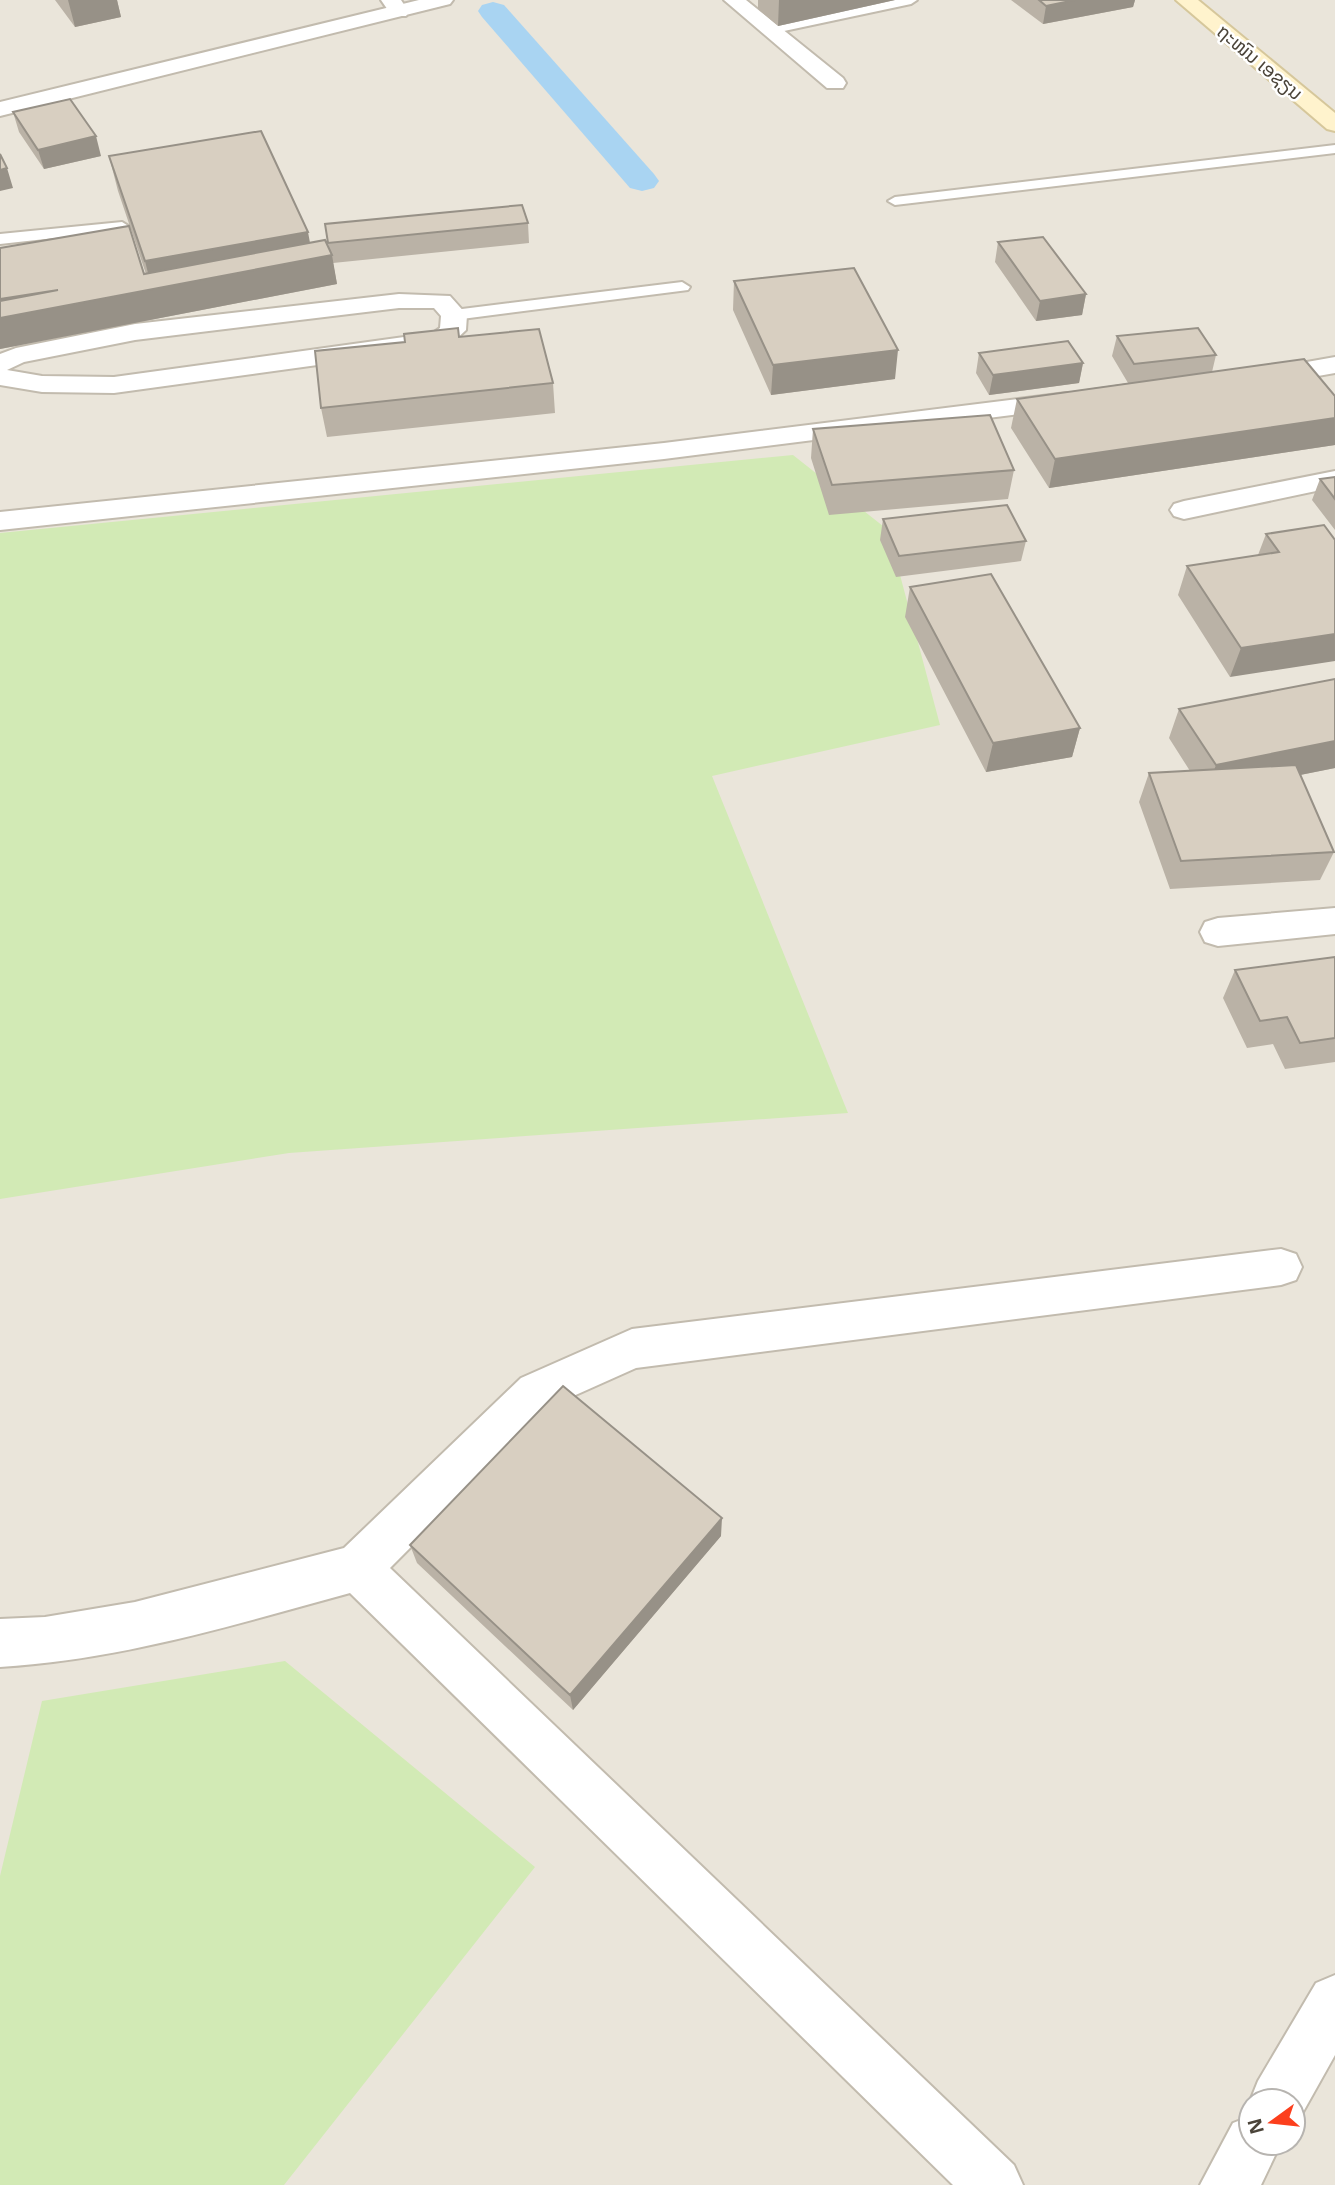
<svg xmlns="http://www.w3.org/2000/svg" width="1335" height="2185" font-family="'Open Sans','Noto Sans Lao',sans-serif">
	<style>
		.residential { fill: #eae5da; fill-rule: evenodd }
		.green { fill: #d2eab5 }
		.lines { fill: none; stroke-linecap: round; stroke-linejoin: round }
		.canal { fill: #a9d4f2; fill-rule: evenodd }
		.service-casing { stroke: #c2bbae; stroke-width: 4 }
		.minor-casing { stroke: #c2bbae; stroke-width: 4 }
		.tertiary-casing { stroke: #c2bbae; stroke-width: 4 }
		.secondary-casing { stroke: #d6c79b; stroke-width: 4 }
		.service { fill: #fff; fill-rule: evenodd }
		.minor { fill: #fff; fill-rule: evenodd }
		.tertiary { fill: #fff; fill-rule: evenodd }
		.secondary { fill: #fff3cd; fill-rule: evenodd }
		.wall { fill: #bab2a6 }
		.shaded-wall { fill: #979187 }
		.building { fill: #d8cfc1; stroke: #979187; stroke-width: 2 }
		.labels { text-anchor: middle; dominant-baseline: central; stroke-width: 5; stroke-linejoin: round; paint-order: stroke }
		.far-street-label { font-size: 19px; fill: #4b4439; stroke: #fff }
	</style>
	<rect width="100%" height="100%" fill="#f6f3ec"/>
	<path class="residential" d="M0,0H1335V2185H0ZM1251,2101H1293V2143H1251Z"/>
	<path class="green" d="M793,455L888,530L940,725L712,776L848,1113L289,1153L0,1199V533Z
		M285,1661L535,1867L284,2185H0V1876L42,1701Z"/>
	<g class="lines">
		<path class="canal" d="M493,2L504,5L654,174L659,181L654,188L642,191L630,188L482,17L478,11L482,5Z"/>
		<defs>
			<path id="service" d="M893,0H917L911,4L770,34L764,30L770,26Z
				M1335,145V153L895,205L888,201L895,197Z
				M122,222L130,227L127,230L0,244V234Z
				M682,282L690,287L688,290L454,320L446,315L454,310Z"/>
			<path id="minor" d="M381,0H401L409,12L406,16H392Z
				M724,0H746L843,78L846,83L843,88H827Z
				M399,294L450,296L467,315L466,330L450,345L441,348L114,393L42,392L0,385V354L16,348L135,324ZM399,308H434L441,316L440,328L433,333L114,377L42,376L7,370L24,362L135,340Z
				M1335,357V373L1261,386L1252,384L1248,378L1252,372L1261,370Z
				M1066,393L1075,395L1079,401L1075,407L664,459L0,530V512L664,443Z
				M1335,471V487L1184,519L1174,516L1170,510L1174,504L1184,501Z
				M1335,908V934L1218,946L1205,942L1200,932L1205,922L1218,918Z
				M1281,1249L1296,1254L1302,1267L1296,1280L1281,1285L636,1368L551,1406L390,1568L1014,2165L1023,2185H953L350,1593C234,1625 120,1660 0,1667V1619L45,1617L135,1602L344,1548L521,1378L632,1329Z
				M1335,1975V2055L1298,2121L1293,2123V2101H1250L1258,2081L1316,1983Z
				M1251,2116V2143H1281L1261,2185H1200L1233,2123Z"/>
			<path id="tertiary" d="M419,0H453L450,4L0,116V102Z"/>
			<path id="secondary" d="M1176,0H1198L1335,113V131L1327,129Z"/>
		</defs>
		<use href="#service" class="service-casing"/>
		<use href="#minor" class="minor-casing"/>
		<use href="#tertiary" class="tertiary-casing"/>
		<use href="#secondary" class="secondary-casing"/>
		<use href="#service" class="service"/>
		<use href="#minor" class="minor"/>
		<use href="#tertiary" class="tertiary"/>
		<use href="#secondary" class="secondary"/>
	</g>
	<path class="wall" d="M55,0H117L121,17L75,27Z
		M758,0H895L778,26L758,9Z
		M1011,0H1135L1133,7L1043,24Z
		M13,112L101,156L44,169L19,132Z
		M109,156L310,243L329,250L325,224L528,223L529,243L333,263L337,284L0,349V248L146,274L118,191Z
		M998,242L1086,294L1082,315L1036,321L995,262Z
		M734,281L895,379L771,395L733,310Z
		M1117,336L1216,355L1212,372L1335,396V445L1049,488L1011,428L1017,399L1128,383L1112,356Z
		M459,337L553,383L555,413L327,437L321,408Z
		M979,353L1083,363L1079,383L989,395L976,373Z
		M813,429L1014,470L1008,499L829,515L811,458Z
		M1335,477V530L1312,500L1320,479Z
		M883,519L1026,541L1021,561L896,577L880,540Z
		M1324,525L1230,677L1178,595L1187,566L1258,555L1266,534Z
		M910,587L1080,728L1072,757L986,772L905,617Z
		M1335,679V768L1300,775L1334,852L1320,880L1170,889L1139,802L1149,773L1190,771L1169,738L1179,709Z
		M1335,957V1062L1285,1069L1273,1044L1247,1048L1223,998L1235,970Z
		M721,1536L573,1710L417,1563L410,1545Z"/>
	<path class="shaded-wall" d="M68,0H117L121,17L75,27Z
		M779,0H895L778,26Z
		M1075,0H1135L1133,7L1043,24L1046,6Z
		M96,136L101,156L44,169L38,150Z
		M7,168L13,188L0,191V170Z
		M308,232L313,259L332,255L337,284L0,349V299L58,290L152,289L145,261Z
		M1086,294L1082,315L1036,321L1040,301Z
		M898,350L895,379L771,395L773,365Z
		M1083,363L1079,383L989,395L993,375Z
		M1335,418V445L1049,488L1055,459Z
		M1335,634V661L1230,677L1241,648Z
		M1080,728L1072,757L986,772L993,743Z
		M1335,741V768L1205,794L1216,765Z
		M722,1518L721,1536L573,1710L570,1695Z"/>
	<path class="building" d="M1039,0H1075L1046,6Z
		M70,99L96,136L38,150L13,112Z
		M261,131L308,232L145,261L109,156Z
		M0,154L7,168L0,170Z
		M522,205L528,223L328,243L325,224Z
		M129,226L144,274L325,240L332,255L0,318V301L58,290L0,299V248Z
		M1043,237L1086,294L1040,301L998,242Z
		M854,268L898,350L773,365L734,281Z
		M458,328L459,337L539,329L553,383L321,408L315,351L405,342L404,334Z
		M1198,328L1216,355L1134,364L1117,336Z
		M1068,341L1083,363L993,375L979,353Z
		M1304,359L1335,396V418L1055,459L1017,399Z
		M990,415L1014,470L832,485L813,429Z
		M1335,477V499L1320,479Z
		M1007,505L1026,541L899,556L883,519Z
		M1324,525L1335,540V634L1241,648L1187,566L1279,552L1266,534Z
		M991,574L1080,728L993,743L910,587Z
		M1335,679V741L1216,765L1179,709Z
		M1296,765L1334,852L1181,861L1149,773Z
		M1335,957V1038L1300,1043L1287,1017L1260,1021L1235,970Z
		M563,1386L722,1518L570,1695L410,1545Z"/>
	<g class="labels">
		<g class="far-street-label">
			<text transform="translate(1260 62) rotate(40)">ຖະໜົນ ເອຊຽນ</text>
		</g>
	</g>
	<g transform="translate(1272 2122) rotate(255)"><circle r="33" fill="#ffffff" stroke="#b7b4b0" stroke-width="2"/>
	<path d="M0-5L12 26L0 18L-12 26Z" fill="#fc3f1d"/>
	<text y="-10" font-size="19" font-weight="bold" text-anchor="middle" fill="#4b4439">N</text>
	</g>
</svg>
